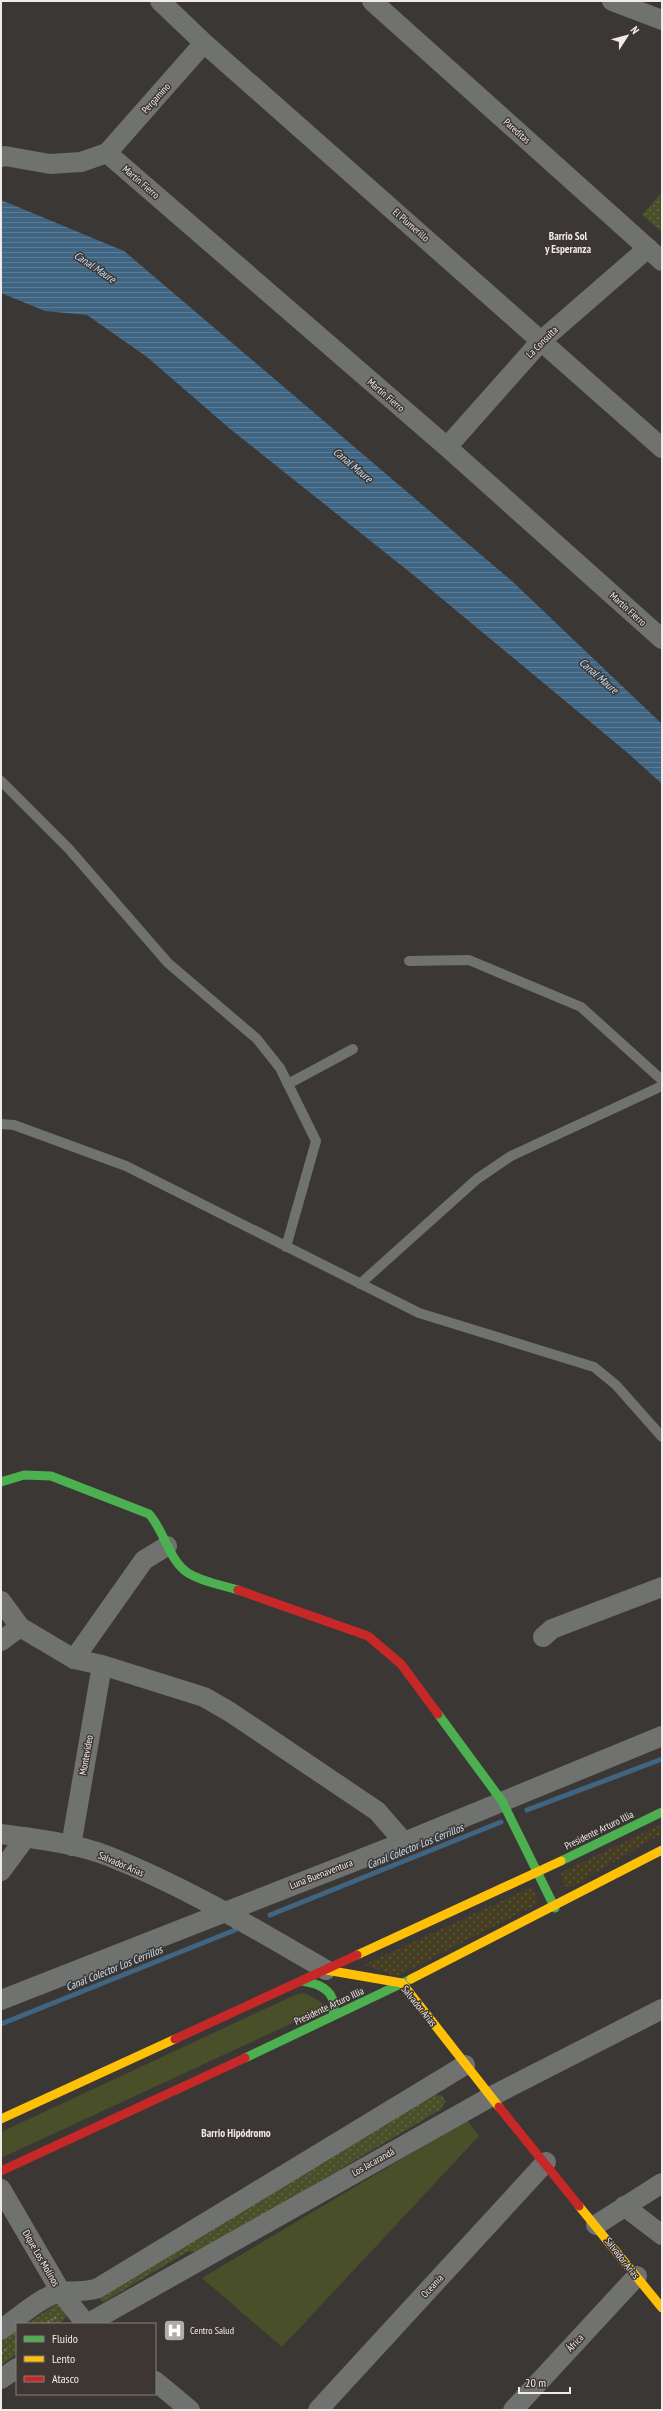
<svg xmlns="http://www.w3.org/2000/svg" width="663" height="2411" font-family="'PT Sans Narrow',sans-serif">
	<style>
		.grass { fill: #494f28 }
		.sand { fill: url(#sand-dots) }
		.park { fill: url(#park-dots) }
		.water { fill: url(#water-rules) }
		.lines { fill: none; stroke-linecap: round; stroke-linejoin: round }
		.stream { stroke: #406582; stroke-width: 5 }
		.path { stroke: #727370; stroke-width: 2.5; stroke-dasharray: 2 2; stroke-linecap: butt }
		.lane { stroke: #6f726e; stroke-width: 10 }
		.street { stroke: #6f726e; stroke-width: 20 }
		.fast { stroke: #4caf50; stroke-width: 9 }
		.slow { stroke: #ffc107; stroke-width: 9 }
		.jam { stroke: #c62828; stroke-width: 9 }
		.labels { text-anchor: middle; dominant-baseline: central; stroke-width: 3; stroke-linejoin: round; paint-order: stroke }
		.street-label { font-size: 10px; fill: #f0ebe9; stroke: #3d3633 }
		.poi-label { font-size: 10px; fill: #f0ebe9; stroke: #3d3633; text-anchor: start }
		.neighbourhood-label { font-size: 11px; font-weight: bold; fill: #f0ebe9; stroke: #3d3633 }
		.water-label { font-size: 11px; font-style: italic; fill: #c6e0f4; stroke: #3d3633 }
	</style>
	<defs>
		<pattern id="sand-dots" width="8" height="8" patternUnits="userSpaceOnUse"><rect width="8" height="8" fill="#463e22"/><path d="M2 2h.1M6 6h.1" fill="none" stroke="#615a42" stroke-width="1.8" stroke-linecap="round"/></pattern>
		<pattern id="park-dots" width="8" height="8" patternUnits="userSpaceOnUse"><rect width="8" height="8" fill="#494f28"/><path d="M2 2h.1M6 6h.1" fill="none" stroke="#646847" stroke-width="1.8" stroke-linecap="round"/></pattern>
		<pattern id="water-rules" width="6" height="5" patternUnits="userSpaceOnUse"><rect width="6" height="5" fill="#406582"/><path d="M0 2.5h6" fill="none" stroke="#5c7b94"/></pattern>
	</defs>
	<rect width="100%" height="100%" fill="#3b3735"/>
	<path class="grass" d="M305,1993L324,2004L325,2008L1,2158V2132L297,1994Z
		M467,2120L479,2136L282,2347L202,2278Z"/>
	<path class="sand" d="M662,1824V1833L573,1886L569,1888L564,1885L561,1877L562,1872Z
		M532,1887L539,1903L397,1976L364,1965Z"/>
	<path class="park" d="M662,192V232L642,215Z
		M435,2095H441L446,2101L440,2110L202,2251L187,2252L104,2302L100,2300L99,2297L133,2276Z
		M58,2303L68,2315L60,2324H26Z
		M17,2330V2354L1,2365V2341Z"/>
	<path class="water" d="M1,200L124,251L513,582L662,724V784L629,754L417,578L229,428L147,357L87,315L45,311L1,293Z"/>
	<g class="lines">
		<path class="stream" d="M527,1810L662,1759
			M270,1915L501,1822
			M1,2024L235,1930"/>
		<path class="path" d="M44,2324L57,2317
			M1,2353L8,2348"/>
		<path class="lane" d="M1,781L69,849L168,963L257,1039L280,1068L316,1141L286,1247
			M409,961L469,960L581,1007L662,1080
			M288,1084L353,1049
			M1,1124L14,1125L126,1166L419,1313L594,1367L616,1385L662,1437
			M360,1284L477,1179L511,1156L662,1086"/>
		<path class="street" d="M160,1L204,43L662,448
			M372,1L662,261
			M612,1L662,20
			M107,153L447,447L662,639
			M1,157L5,156L50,164L81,162L107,153L204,43
			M447,447L541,341L648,248
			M1,1601L20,1627L74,1659L102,1665L204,1697L230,1712L377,1811L404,1842
			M543,1637L552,1629L662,1587
			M1,1641L20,1627
			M74,1659L144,1560L167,1546
			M1,1834C36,1839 75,1843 108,1856C184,1886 256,1929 326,1970
			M71,1846L102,1665
			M1,1871L26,1837
			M1,2000L404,1842L662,1736
			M1,2189L61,2292L86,2324
			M624,2206L662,2235
			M596,2225L662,2183
			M87,2324L492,2096L662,2009
			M1,2330C16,2319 44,2294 62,2292C75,2290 85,2293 98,2288L465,2065
			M1,2379L17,2368
			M155,2381L190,2410
			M318,2410L546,2162
			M513,2410L637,2276"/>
		<path class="fast" d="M1,1482L24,1475L51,1476L149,1514C164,1530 169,1561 188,1573C202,1582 222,1585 238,1590
			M438,1714L502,1801L555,1908
			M561,1861L662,1812
			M302,1981C323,1984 338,1993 333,2016
			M245,2058L411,1979"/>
		<path class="slow" d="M357,1955L561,1861
			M326,1970L402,1983L499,2107
			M411,1979L662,1850
			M1,2119L175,2039
			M579,2206L662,2308"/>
		<path class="jam" d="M238,1590L368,1636L401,1664L438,1714
			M175,2039L357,1955
			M499,2107L579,2206
			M1,2171L245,2058"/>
	</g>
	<defs>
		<symbol id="hospital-square" viewBox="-11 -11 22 22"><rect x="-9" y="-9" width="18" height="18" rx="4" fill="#b1acaa" stroke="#3d3633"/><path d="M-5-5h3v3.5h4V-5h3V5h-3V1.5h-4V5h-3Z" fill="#fff"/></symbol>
	</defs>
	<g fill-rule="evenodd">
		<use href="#hospital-square" x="162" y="2318" width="25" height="25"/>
	</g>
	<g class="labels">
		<g class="street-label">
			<text transform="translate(156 98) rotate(-48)">Pergamino</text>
			<text transform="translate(517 131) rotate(42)">Pareditas</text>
			<text transform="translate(141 182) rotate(41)">Martín Fierro</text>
			<text transform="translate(411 225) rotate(41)">El Plumerillo</text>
			<text transform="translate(542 342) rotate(-45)">La Consulta</text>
			<text transform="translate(386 395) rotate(41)">Martín Fierro</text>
			<text transform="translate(628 609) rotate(42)">Martín Fierro</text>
			<text transform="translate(86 1755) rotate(-80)">Montevideo</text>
			<text transform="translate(599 1830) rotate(-26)">Presidente Arturo Illia</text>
			<text transform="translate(121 1864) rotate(23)">Salvador Arias</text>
			<text transform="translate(321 1874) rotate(-21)">Luna Buenaventura</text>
			<text transform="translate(329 2006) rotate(-25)">Presidente Arturo Illia</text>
			<text transform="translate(419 2006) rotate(51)">Salvador Arias</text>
			<text transform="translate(373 2162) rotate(-29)">Los Jacarandá</text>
			<text transform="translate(41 2258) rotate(60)">Dique Los Molinos</text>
			<text transform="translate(622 2258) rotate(52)">Salvador Arias</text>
			<text transform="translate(432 2286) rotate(-47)">Oceanía</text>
			<text transform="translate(575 2343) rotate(-47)">África</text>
		</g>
		<g class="poi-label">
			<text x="190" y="2330">Centro Salud</text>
		</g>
		<g class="neighbourhood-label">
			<text x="568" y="236">Barrio Sol<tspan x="568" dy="13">y Esperanza</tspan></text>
			<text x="236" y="2133">Barrio Hipódromo</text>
		</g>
		<g class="water-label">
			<text transform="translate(95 267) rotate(34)">Canal Maure</text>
			<text transform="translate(353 465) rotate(40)">Canal Maure</text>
			<text transform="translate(599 676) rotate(41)">Canal Maure</text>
			<text transform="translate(415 1846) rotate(-22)">Canal Colector Los Cerrillos</text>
			<text transform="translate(114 1968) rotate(-22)">Canal Colector Los Cerrillos</text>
		</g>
	</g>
	<rect width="663" height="2411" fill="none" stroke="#f0ebe9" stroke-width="4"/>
	<rect x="16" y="2323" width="140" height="72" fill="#3d3633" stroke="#857e7c"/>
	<rect x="24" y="2336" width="20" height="6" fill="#4caf50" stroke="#857e7c"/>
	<text x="52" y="2343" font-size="12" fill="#f0ebe9">Fluido</text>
	<rect x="24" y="2356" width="20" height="6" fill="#ffc107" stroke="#857e7c"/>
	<text x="52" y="2363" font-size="12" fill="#f0ebe9">Lento</text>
	<rect x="24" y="2376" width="20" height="6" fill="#c62828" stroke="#857e7c"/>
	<text x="52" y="2383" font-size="12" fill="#f0ebe9">Atasco</text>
	<g transform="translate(627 36) rotate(54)" stroke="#3d3633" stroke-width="3" paint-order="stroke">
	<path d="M0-3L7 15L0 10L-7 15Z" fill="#f0ebe9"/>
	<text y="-6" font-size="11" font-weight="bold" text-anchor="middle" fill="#f0ebe9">N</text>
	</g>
	<path d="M519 2387v6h51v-6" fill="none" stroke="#f0ebe9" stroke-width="2"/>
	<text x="525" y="2387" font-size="12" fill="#f0ebe9" stroke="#3d3633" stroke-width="3" paint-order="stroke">20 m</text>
</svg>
